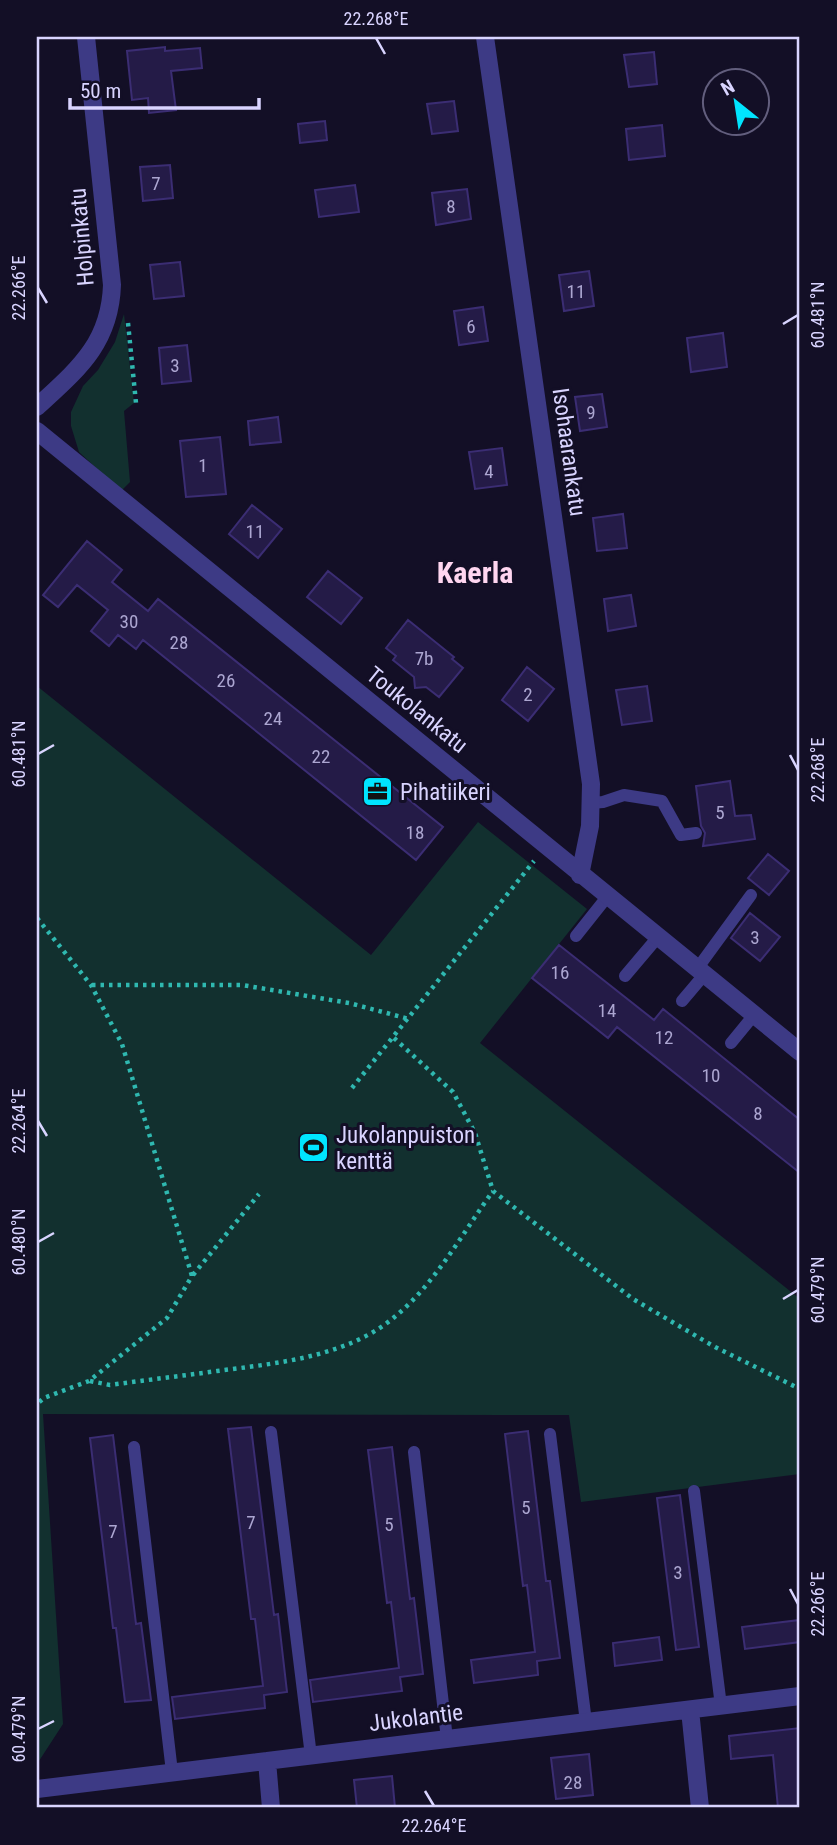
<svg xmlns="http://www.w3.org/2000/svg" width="837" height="1845" font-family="'Roboto Condensed',sans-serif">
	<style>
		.green { fill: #12302f }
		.building { fill: #241b47; stroke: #3b2d73; stroke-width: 2 }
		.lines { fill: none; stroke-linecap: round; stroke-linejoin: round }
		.path { stroke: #2fb8b0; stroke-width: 4.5; stroke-dasharray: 3.5 5; stroke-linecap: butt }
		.service { stroke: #3d3a85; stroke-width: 12 }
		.minor { stroke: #3d3a85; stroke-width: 18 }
		.ticks { fill: none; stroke: #d9d4ff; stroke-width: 2.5 }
		.labels { text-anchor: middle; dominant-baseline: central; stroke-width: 6; stroke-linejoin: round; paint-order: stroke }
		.number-label { font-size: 19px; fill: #aca6d1 }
		.street-label { font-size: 23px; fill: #d9d4ff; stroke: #130f26 }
		.poi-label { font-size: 23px; fill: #d9d4ff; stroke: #130f26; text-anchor: start }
		.district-label { font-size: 30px; font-weight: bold; fill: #ffd6f0; stroke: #130f26 }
		.neatline { fill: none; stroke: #d9d4ff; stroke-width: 2.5 }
		.ticks-label { font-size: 18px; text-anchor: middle; fill: #d9d4ff }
	</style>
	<rect width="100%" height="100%" fill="#130f26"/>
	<path class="green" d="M124,314L134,403L124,411L130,482L121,491L79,452L71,426V412L83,386L98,370L115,342Z
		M37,686L371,955L478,822L587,909L480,1043L800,1299V1474L581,1502L569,1415L43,1414L63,1724L37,1764Z"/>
	<path class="building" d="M165,47V51L200,48L202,68L171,71L176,110L149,113L148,98L132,100L127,51Z
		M654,52L657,84L629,87L624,55Z
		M454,101L458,131L432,134L427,104Z
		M325,121L327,140L300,143L298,124Z
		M662,125L665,156L629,160L626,129Z
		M170,165L173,198L143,201L140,167Z
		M355,185L359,212L319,217L315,190Z
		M467,189L471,219L436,225L432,193Z
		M180,262L184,296L154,299L150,265Z
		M589,271L594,306L564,311L559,275Z
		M483,307L488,341L459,345L454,311Z
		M723,333L727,367L691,372L687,338Z
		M187,345L191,381L162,384L159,348Z
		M602,394L607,427L580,431L575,397Z
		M278,417L281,442L250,445L248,421Z
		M220,437L226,494L186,497L180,441Z
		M502,448L507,485L475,489L469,452Z
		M252,505L282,529L258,558L229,534Z
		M623,514L627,548L597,551L593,518Z
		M87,541L122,570L112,582L148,611L158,599L443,827L416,860L143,640L136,649L118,635L109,646L91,631L108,610L77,585L58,607L43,595Z
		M328,571L362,598L341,624L307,597Z
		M631,595L636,626L608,631L604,599Z
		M408,620L454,657L452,659L463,668L439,697L426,687L415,688L414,677L393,660L396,656L386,648Z
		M527,667L554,689L528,721L502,700Z
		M647,686L652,721L622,725L616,690Z
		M730,781L735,816L751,815L755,839L703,846L705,833L701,826L696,786Z
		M768,854L789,871L769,895L748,878Z
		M750,913L780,937L760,961L731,938Z
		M559,945L654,1020L663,1009L673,1017L800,1120V1173L617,1027L608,1038L532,978Z
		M251,1427L274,1615L278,1614L287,1692L264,1695L265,1708L175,1719L172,1697L263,1686L255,1619H251L228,1429Z
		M528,1431L546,1581H550L560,1658L537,1661L538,1675L474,1683L471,1660L535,1652L527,1585L523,1586L505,1434Z
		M113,1435L136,1624L141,1623L151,1700L125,1702L116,1628H113L90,1438Z
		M392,1447L410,1599L414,1598L423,1674L400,1677L402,1691L313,1702L310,1680L399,1668L391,1602L387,1603L368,1450Z
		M680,1495L699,1647L676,1650L657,1498Z
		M800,1620V1642L745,1649L742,1627Z
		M659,1637L662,1660L615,1666L613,1643Z
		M800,1728V1808H778L773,1755L731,1759L729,1736Z
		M589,1754L593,1795L556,1799L551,1758Z
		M392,1776L395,1808H357L354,1780Z"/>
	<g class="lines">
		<path class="path" d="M128,323L136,403
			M37,918L91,985L122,1044L192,1276L167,1318L89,1381L44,1398L37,1404
			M92,985H242L349,1003L409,1019
			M394,1038L453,1092L475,1133L493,1191L633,1299L715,1347L800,1389
			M352,1088L534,861
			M193,1275L259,1194
			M90,1381L110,1385C146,1380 181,1376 217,1371C278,1363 350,1357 398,1314C436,1282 464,1231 493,1191"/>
		<path class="service" d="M591,803L603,802L624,795L662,801L681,835L696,833
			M576,936L607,897
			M697,969L751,895
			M625,976L658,937
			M682,1001L704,975
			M731,1043L754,1015
			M271,1432L311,1756
			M550,1434L586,1722
			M134,1447L172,1772
			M414,1452L447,1739
			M694,1491L721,1706"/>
		<path class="minor" d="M485,37L591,784L590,826L580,875
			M37,407C77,370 110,344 112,285L86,37
			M37,431L800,1052
			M690,1710L700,1808
			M267,1761L271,1808
			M37,1789L800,1696"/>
	</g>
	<path class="ticks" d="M376,38L385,54M38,288L47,303M783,324L798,315M38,754L54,745M790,755L798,770M38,1121L47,1136M38,1242L54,1233M783,1299L798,1290M790,1589L798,1604M38,1729L54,1721M425,1791L434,1806"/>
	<defs>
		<symbol id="office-square" viewBox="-11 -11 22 22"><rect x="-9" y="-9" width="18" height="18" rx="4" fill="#00e5ff" stroke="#130f26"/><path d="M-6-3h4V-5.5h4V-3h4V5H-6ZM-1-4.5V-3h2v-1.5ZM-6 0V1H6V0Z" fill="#111"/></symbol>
		<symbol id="stadium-square" viewBox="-11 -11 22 22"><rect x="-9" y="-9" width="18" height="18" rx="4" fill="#00e5ff" stroke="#130f26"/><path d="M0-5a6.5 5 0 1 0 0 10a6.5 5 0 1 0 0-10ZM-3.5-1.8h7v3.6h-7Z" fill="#111"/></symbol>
	</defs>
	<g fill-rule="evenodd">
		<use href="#office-square" x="360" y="774" width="35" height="35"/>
		<use href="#stadium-square" x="296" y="1130" width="35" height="35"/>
	</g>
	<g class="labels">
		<g class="number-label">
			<text x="156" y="183">7</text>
			<text x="451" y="206">8</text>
			<text x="576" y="291">11</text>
			<text x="471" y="326">6</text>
			<text x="175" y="365">3</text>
			<text x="591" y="412">9</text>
			<text x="203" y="465">1</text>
			<text x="489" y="471">4</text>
			<text x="255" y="531">11</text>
			<text x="129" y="621">30</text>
			<text x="179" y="642">28</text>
			<text x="424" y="658">7b</text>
			<text x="226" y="680">26</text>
			<text x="528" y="694">2</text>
			<text x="273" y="718">24</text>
			<text x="321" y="756">22</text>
			<text x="720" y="812">5</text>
			<text x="415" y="832">18</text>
			<text x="755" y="937">3</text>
			<text x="560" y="972">16</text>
			<text x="607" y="1010">14</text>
			<text x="664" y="1037">12</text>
			<text x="711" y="1075">10</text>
			<text x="758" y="1113">8</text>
			<text x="526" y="1507">5</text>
			<text x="251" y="1522">7</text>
			<text x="389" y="1524">5</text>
			<text x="113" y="1531">7</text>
			<text x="678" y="1572">3</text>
			<text x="573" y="1782">28</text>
		</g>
		<g class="street-label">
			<text transform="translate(82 237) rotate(-95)">Holpinkatu</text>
			<text transform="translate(569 452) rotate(82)">Isohaarankatu</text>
			<text transform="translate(417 710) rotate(39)">Toukolankatu</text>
			<text transform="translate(416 1718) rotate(-7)">Jukolantie</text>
		</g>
		<g class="poi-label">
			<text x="400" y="792">Pihatiikeri</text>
			<text x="336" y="1135">Jukolanpuiston<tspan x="336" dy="26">kenttä</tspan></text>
		</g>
		<g class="district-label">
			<text x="475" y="572">Kaerla</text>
		</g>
	</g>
	<rect width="837" height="1845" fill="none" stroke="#130f26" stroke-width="77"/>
	<g transform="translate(736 102) rotate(330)"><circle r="33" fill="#130f26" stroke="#625e7d" stroke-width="2"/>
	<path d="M0-5L12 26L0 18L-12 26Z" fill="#00e5ff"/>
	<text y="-10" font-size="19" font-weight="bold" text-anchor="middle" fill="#d9d4ff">N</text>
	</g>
	<path d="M70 98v10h189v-10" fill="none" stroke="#d9d4ff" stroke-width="3.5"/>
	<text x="80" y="98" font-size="21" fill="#d9d4ff" stroke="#130f26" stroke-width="5" paint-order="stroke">50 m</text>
	<rect x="38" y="38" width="760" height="1768" class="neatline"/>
	<g class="ticks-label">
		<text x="376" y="25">22.268°E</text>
		<text transform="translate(19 288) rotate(-90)" y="6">22.266°E</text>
		<text transform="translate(818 315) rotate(-90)" y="6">60.481°N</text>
		<text transform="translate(19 754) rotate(-90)" y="6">60.481°N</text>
		<text transform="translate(818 770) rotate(-90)" y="6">22.268°E</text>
		<text transform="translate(19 1121) rotate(-90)" y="6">22.264°E</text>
		<text transform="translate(19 1242) rotate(-90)" y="6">60.480°N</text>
		<text transform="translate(818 1290) rotate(-90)" y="6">60.479°N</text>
		<text transform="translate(818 1604) rotate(-90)" y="6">22.266°E</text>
		<text transform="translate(19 1729) rotate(-90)" y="6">60.479°N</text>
		<text x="434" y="1832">22.264°E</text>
	</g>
</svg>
